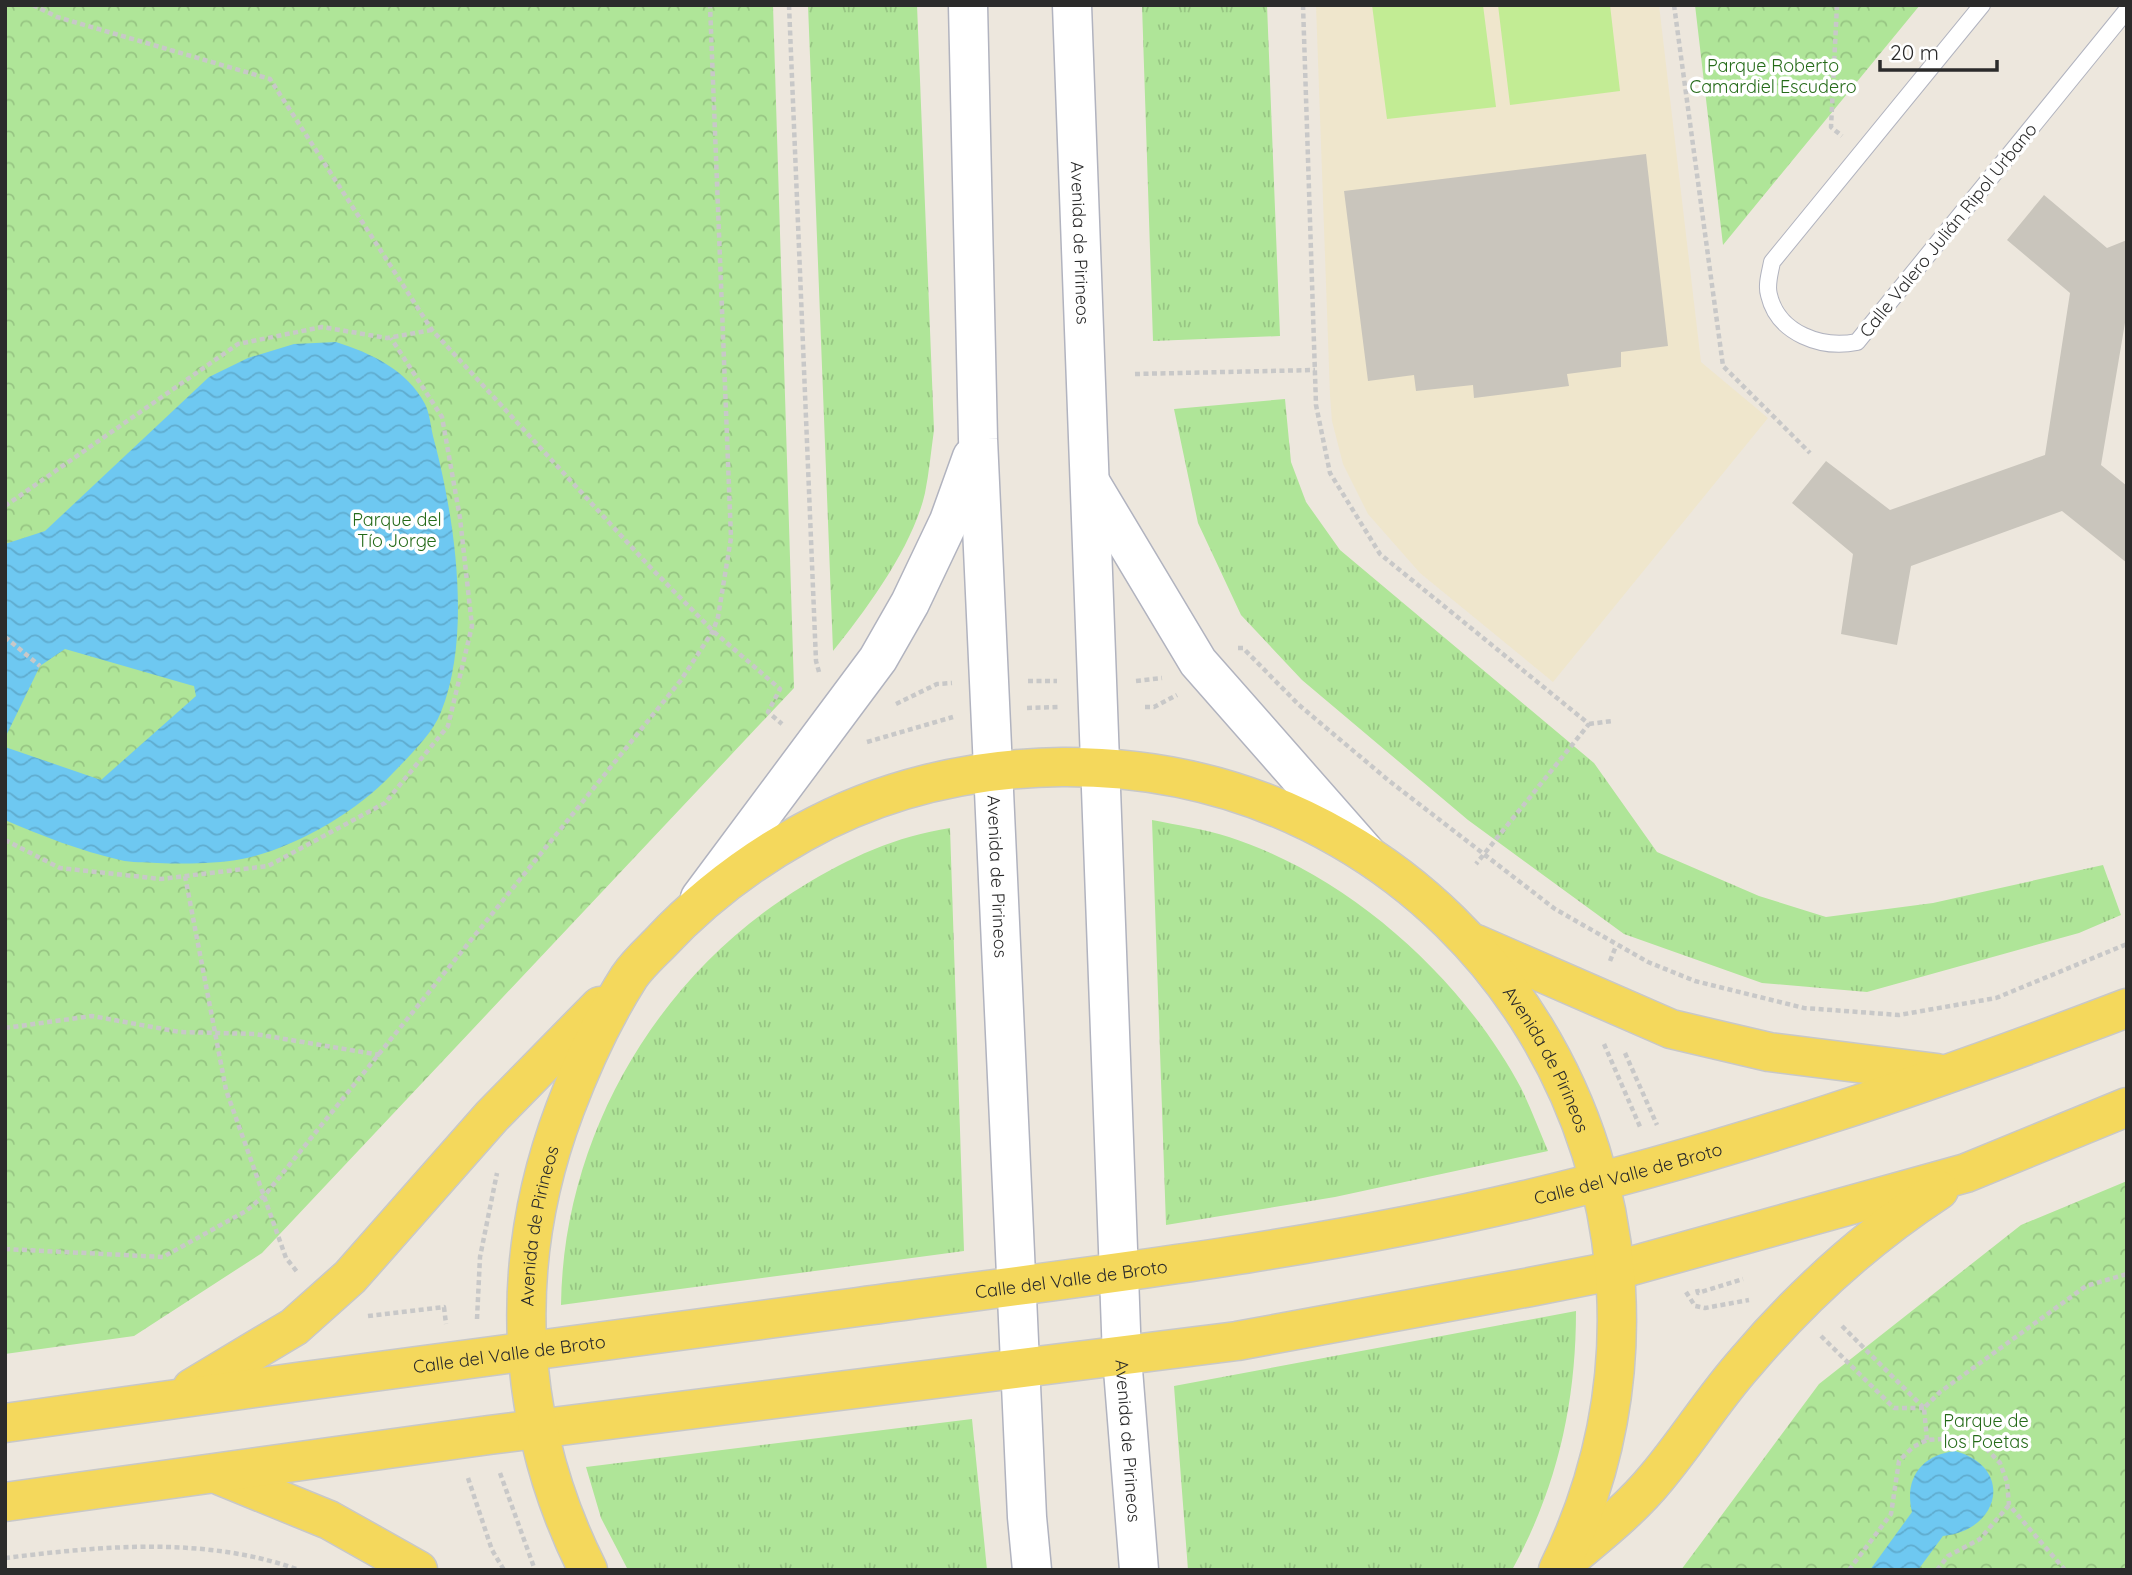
<svg xmlns="http://www.w3.org/2000/svg" width="2132" height="1575" font-family="Quicksand,sans-serif">
	<style>
		.education { fill: #efe6cc }
		.grass { fill: url(#grass-tufts) }
		.park { fill: url(#park-crowns) }
		.pitch { fill: #c2ec94 }
		.water { fill: url(#water-waves) }
		.building { fill: #c9c5bc }
		.lines { fill: none; stroke-linecap: round; stroke-linejoin: round }
		.lane-casing { stroke: #b1b3bf; stroke-width: 18 }
		.secondary-casing { stroke: #b1b3bf; stroke-width: 41 }
		.primary-casing { stroke: #c8c8c8; stroke-width: 41 }
		.path { stroke: #c8c8c8; stroke-width: 4.5; stroke-dasharray: 5 3.5; stroke-linecap: butt }
		.lane { stroke: #fff; stroke-width: 16 }
		.secondary { stroke: #fff; stroke-width: 38 }
		.primary { stroke: #f4d85c; stroke-width: 38 }
		.labels { text-anchor: middle; dominant-baseline: central; stroke-width: 7; stroke-linejoin: round; paint-order: stroke }
		.park-label { font-size: 18px; fill: #256b19; stroke: #fff }
		.street-label { font-size: 18px; fill: #2b2b2b; stroke: #fff }
	</style>
	<defs>
		<pattern id="grass-tufts" width="24" height="20" patternUnits="userSpaceOnUse" patternTransform="scale(1.75)"><rect width="24" height="20" fill="#afe598"/><path d="M3 7l-1-3M5 7V3M7 7l1-3M15 17l-1-3M17 17v-4M19 17l1-3" fill="none" stroke="#97c583"/></pattern>
		<pattern id="park-crowns" width="20" height="18" patternUnits="userSpaceOnUse" patternTransform="scale(1.75)"><rect width="20" height="18" fill="#afe598"/><path d="M2 6a3 3 0 1 1 6 0M12 15a3 3 0 1 1 6 0" fill="none" stroke="#97c583"/></pattern>
		<pattern id="water-waves" width="16" height="10" patternUnits="userSpaceOnUse" patternTransform="scale(1.75)"><rect width="16" height="10" fill="#6ec8f1"/><path d="M0 5q4-4 8 0t8 0" fill="none" stroke="#5faccf"/></pattern>
	</defs>
	<rect width="100%" height="100%" fill="#ede7dd"/>
	<path class="education" d="M1316,5H1659L1701,362L1768,418L1553,682L1420,573L1368,514L1343,464L1332,421L1330,395Z"/>
	<path class="grass" d="M808,5H917L934,430C931,451 929,473 925,493C913,546 867,609 833,651Z
		M1142,5H1267L1280,336L1153,341Z
		M1285,399L1291,462L1306,502L1340,550L1594,763L1657,852L1759,896L1826,917L1933,903L2103,865L2121,915L2079,933L1867,992L1762,983L1624,934L1468,820L1302,680L1241,615L1198,523L1174,409Z
		M1152,820C1177,825 1205,829 1229,837C1349,876 1462,977 1521,1088C1531,1108 1539,1130 1548,1151L1335,1197L1166,1225Z
		M950,828L964,1251L561,1305C563,1135 658,974 803,886C848,858 897,836 950,828Z
		M1576,1311C1576,1404 1557,1488 1512,1570H1188L1174,1386Z
		M972,1419L987,1570H628L601,1518L586,1467Z"/>
	<path class="park" d="M5,5H773L794,688L262,1253L134,1336L5,1354Z
		M1695,5H1920L1723,245Z
		M2127,1181V1570H1681L1819,1384L2021,1225Z"/>
	<path class="pitch" d="M1372,5H1483L1496,107L1387,119Z
		M1498,5H1610L1620,91L1510,105Z"/>
	<path class="water" d="M336,342C371,353 407,370 425,404C430,414 431,429 434,440C455,519 472,635 441,712C432,735 408,757 392,774C357,812 293,849 242,859C215,864 184,864 157,863C145,862 132,863 120,860C81,851 42,836 5,820V747L101,780L196,696L194,686L190,685L65,649L40,666L5,738V544L45,531L209,377L248,358L294,344Z
		M1955,1451C2014,1467 2001,1530 1943,1536L1918,1570H1870L1912,1512C1904,1479 1921,1455 1955,1451Z"/>
	<path class="building" d="M1646,154L1668,346L1621,352V367L1567,374L1569,386L1474,398L1473,385L1416,391L1414,375L1368,381L1344,191Z
		M2044,195L2107,248L2127,240V311L2101,465L2127,486V563L2062,511L1911,566L1897,645L1841,634L1853,554L1792,503L1826,461L1890,510L2045,455L2070,293L2007,240Z"/>
	<g class="lines">
		<defs>
			<path id="lane" d="M1982,5L1772,262C1770,273 1766,285 1769,295C1778,334 1822,349 1857,342L2127,10"/>
			<g id="secondary">
				<path id="s1" d="M968,5L978,439L1027,1517L1032,1570"/>
				<path id="s2" d="M1072,5L1122,1357L1139,1570"/>
				<path d="M1092,485L1198,662L1366,853"/>
				<path d="M700,898L878,659L910,603L949,521L972,457"/>
			</g>
			<g id="primary">
				<path d="M1476,944L1671,1029L1769,1052L1937,1073"/>
				<path d="M192,1388L294,1327L350,1277L492,1116L600,1006"/>
				<path id="s3" d="M5,1423C289,1382 574,1345 858,1307C1081,1277 1306,1252 1525,1200C1730,1152 1930,1083 2127,1008"/>
				<path d="M221,1476L329,1520L418,1570"/>
				<path d="M5,1502L489,1435L1237,1341L1530,1287L1617,1270L1966,1173L2127,1107"/>
				<path d="M1568,1560C1599,1534 1631,1509 1657,1477C1688,1440 1713,1399 1745,1363C1801,1297 1867,1237 1939,1190"/>
				<path id="s4" d="M588,1570C514,1423 507,1262 565,1109C582,1064 603,1018 629,977C637,965 649,954 659,944C701,899 748,863 802,833C881,789 971,768 1062,767C1479,764 1740,1199 1558,1570"/>
			</g>
		</defs>
		<use href="#lane" class="lane-casing"/>
		<use href="#secondary" class="secondary-casing"/>
		<use href="#primary" class="primary-casing"/>
		<path class="path" d="M33,5L57,17L270,79L432,330L650,567L713,631L780,689L768,712L782,724
			M789,5L816,661L819,672
			M1303,5L1316,405L1330,473L1380,554L1589,724L1476,864
			M1674,5L1723,366L1810,453
			M1837,5L1831,127L1842,136
			M1135,374L1315,370
			M5,506L238,344L322,327L387,338L432,330
			M5,637L40,666
			M1238,648H1243L1299,705L1388,780L1555,909L1648,962L1695,981L1804,1008L1899,1015L1996,998L2127,944
			M1028,681H1057
			M1136,681L1162,678
			M896,704L937,684L952,683
			M1145,707H1154L1177,695
			M1027,708L1060,707
			M1589,724L1612,721
			M867,742L953,717
			M5,840L60,868L161,879L268,866L385,803L448,726L472,626L460,518L442,417L391,338
			M185,876L226,1090L286,1258L298,1273
			M1610,961L1616,946
			M5,1028L92,1016L180,1032L255,1034L380,1055
			M1604,1044L1641,1129
			M1625,1053L1657,1125
			M5,1249L163,1257L246,1211L265,1195L681,680L713,631L718,617L731,538L710,5
			M1697,1289L1698,1293L1743,1279
			M1686,1292L1695,1306L1705,1308L1749,1300
			M368,1316L444,1307L446,1324
			M477,1319L480,1257L497,1173
			M1842,1326L1923,1407
			M1821,1336L1894,1408H1924
			M1927,1440L1924,1408L1940,1392L2086,1286L2127,1274
			M500,1473L535,1570
			M468,1478L492,1550L504,1570
			M5,1558C102,1546 206,1536 299,1570
			M1849,1570L1891,1514L1899,1461L1913,1447L1927,1440L1957,1438L1981,1443L2000,1463L2007,1482L2009,1505L2065,1570
			M1937,1570L1948,1556L1980,1539L2009,1505"/>
		<use href="#lane" class="lane"/>
		<use href="#secondary" class="secondary"/>
		<use href="#primary" class="primary"/>
	</g>
	<g class="labels">
		<g class="park-label">
			<text x="1773" y="65">Parque Roberto<tspan x="1773" dy="21">Camardiel Escudero</tspan></text>
			<text x="397" y="519">Parque del<tspan x="397" dy="21">Tío Jorge</tspan></text>
			<text x="1986" y="1420">Parque de<tspan x="1986" dy="21">los Poetas</tspan></text>
		</g>
		<g class="street-label">
			<text transform="translate(1948 230) rotate(-51)">Calle Valero Julián Ripol Urbano</text>
			<text stroke="none"><textPath href="#s2" startOffset="238">Avenida de Pirineos</textPath></text>
			<text stroke="none"><textPath href="#s1" startOffset="872">Avenida de Pirineos</textPath></text>
			<text stroke="none"><textPath href="#s4" startOffset="1718">Avenida de Pirineos</textPath></text>
			<text stroke="none"><textPath href="#s3" startOffset="1643">Calle del Valle de Broto</textPath></text>
			<text stroke="none"><textPath href="#s4" startOffset="355">Avenida de Pirineos</textPath></text>
			<text stroke="none"><textPath href="#s3" startOffset="1076">Calle del Valle de Broto</textPath></text>
			<text stroke="none"><textPath href="#s3" startOffset="509">Calle del Valle de Broto</textPath></text>
			<text stroke="none"><textPath href="#s2" startOffset="1437">Avenida de Pirineos</textPath></text>
		</g>
	</g>
	<rect width="2132" height="1575" fill="none" stroke="#2b2b2b" stroke-width="14"/>
	<path d="M1880 60v10h117v-10" fill="none" stroke="#2b2b2b" stroke-width="3.5"/>
	<text x="1890" y="60" font-size="21" fill="#2b2b2b" stroke="#ffffff" stroke-width="5" paint-order="stroke">20 m</text>
</svg>
